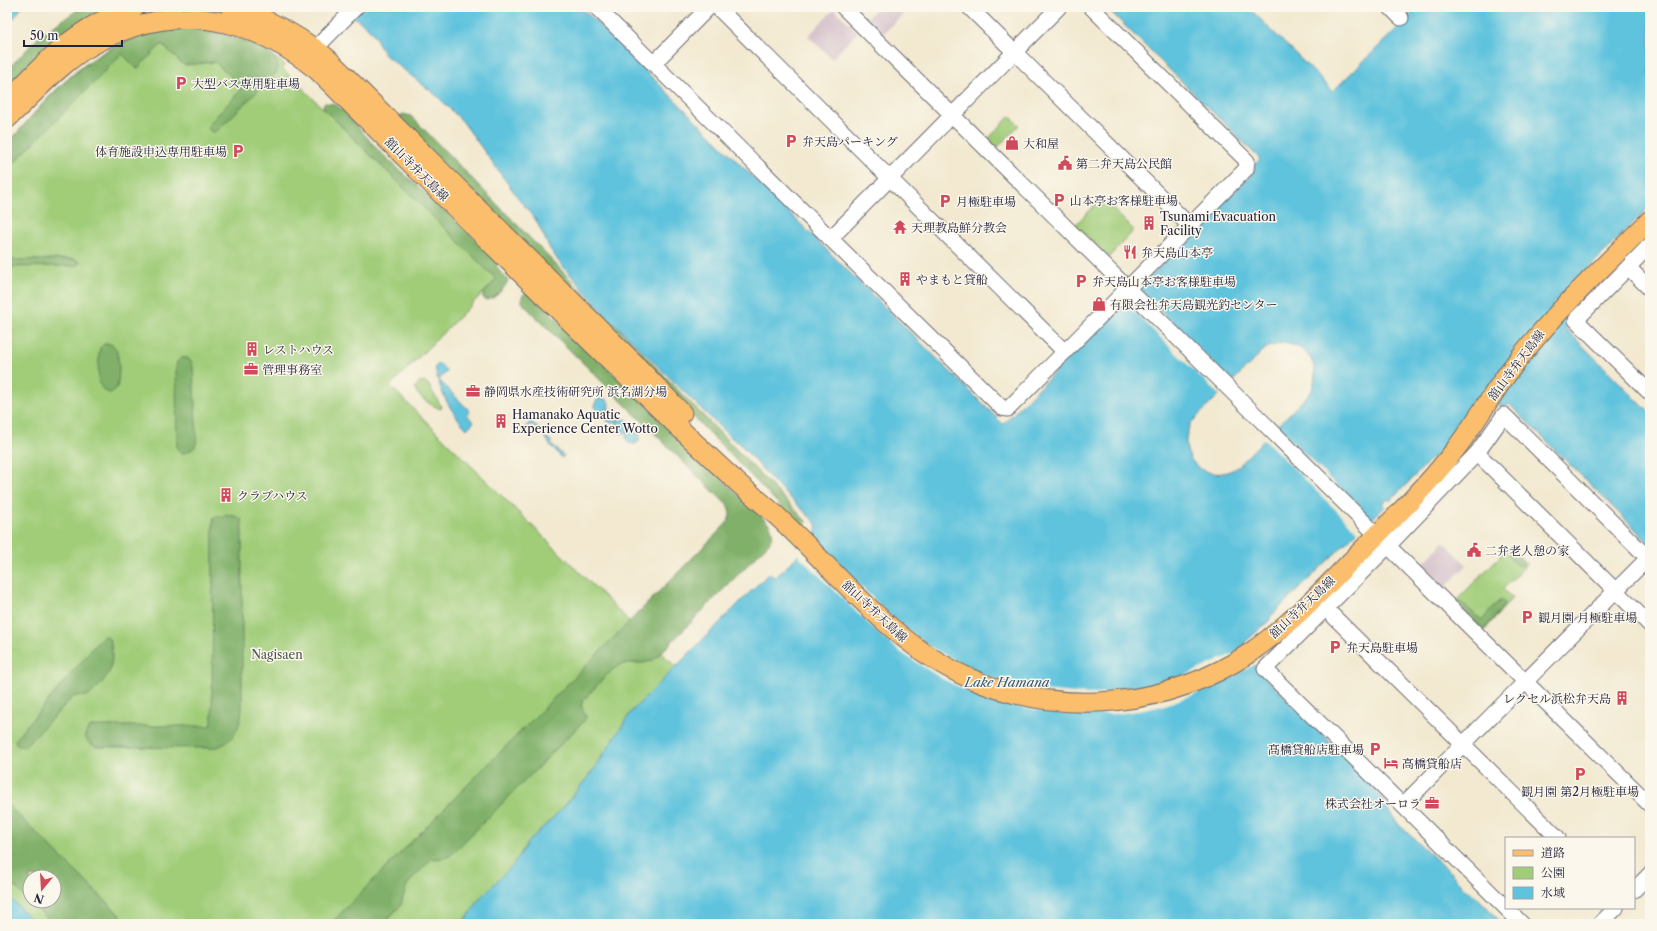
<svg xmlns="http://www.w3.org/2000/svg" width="1657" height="931" font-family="'Libre Caslon Text','Noto Serif JP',serif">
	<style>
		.industrial { fill: #d2bdc8 }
		.green { fill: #a1cd79; stroke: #62785a; fill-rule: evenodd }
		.forest { fill: #80b069; stroke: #516952; fill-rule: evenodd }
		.water { fill: #5fc3dd; stroke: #40728c; fill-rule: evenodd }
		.pier { fill: #f2e9d0 }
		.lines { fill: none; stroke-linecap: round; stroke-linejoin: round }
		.minor-casing { stroke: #6b686f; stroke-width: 17 }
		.major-casing { stroke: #6b686f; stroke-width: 21 }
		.minor { stroke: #fff; stroke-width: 15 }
		.major { stroke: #fabe6d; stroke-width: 19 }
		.labels { text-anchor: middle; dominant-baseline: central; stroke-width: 3; stroke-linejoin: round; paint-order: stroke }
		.poi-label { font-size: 12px; fill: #22223b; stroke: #fbf7ec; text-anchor: start }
		.street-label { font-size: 12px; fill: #22223b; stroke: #fbf7ec }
		.park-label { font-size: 12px; fill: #48554e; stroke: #fbf7ec }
		.water-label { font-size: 13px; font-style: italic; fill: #375a74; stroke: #fbf7ec }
	</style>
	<rect width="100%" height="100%" fill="#fbf7ec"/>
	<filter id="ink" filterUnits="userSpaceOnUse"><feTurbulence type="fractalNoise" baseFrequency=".025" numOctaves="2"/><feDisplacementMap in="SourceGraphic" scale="8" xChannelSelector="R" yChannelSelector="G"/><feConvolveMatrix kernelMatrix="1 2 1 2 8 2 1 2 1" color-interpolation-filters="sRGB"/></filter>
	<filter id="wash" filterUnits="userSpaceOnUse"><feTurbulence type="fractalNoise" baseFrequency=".012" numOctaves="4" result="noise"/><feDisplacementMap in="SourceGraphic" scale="16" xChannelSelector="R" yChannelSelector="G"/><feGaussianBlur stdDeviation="0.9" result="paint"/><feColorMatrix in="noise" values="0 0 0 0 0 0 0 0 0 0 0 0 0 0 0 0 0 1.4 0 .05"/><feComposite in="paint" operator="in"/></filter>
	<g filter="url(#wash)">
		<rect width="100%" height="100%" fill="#f2e9d0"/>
		<path class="industrial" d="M878,7H910L882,35L866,19Z
			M834,9L858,32L832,59L808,36Z
			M1444,542L1467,565L1442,590L1419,567Z"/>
		<path class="green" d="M201,29C232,35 260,45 285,65L282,68L497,279L390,386L676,667L602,756L595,768L563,808L528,842L514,864L482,896L467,918L460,924H36L7,895V145C41,105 75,62 126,41C131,39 137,36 143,35C161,31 182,31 201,29ZM30,877H54V901H30Z
			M1010,116L1019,125L997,148L988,139Z
			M1102,198L1134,230L1108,258L1075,225Z
			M419,382H423L428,384L442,408L440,409C432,405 417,398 415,388Z
			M1509,547L1527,564L1503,589L1512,598L1484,631L1455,602Z"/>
		<path class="forest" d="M82,7H108C64,27 39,53 7,87V70L42,34Z
			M186,28C203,29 291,45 276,73L217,131L214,132L210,131L208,127L210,123L241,90L239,84L215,62L185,65L180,62L162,44L137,69L122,54L7,170V145C57,87 103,32 186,28Z
			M324,103L334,104L343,110L379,151L492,254L498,269L508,280C506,288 493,301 485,300L483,297V294L496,279L325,110L323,106Z
			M403,114L411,116L806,521L805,526H800L635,357L399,120L400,116Z
			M74,259L80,262V264L75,266L7,267V260Z
			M525,293H530L769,524C773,531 774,535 769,543L655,659C644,666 633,661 621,665C611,668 591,692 583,701L581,705L586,717L584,721L450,856L444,858L432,859L411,880L406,887L401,905L383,924H330L726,524C731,517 731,512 727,505L525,306L522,302V296Z
			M104,344C108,344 112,343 115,348C120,353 120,383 116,389C115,389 111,393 111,393C94,392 99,365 99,353L100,348Z
			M181,358H187L192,362L193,368L197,441C195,449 190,452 182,453L177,449L176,368L177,362Z
			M217,516C225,516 238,513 242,521V710C240,729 232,745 212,748L97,747C90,744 86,742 85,735L88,729L93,726H209L212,724L213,520L214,517Z
			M1511,550L1523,561V566L1518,565L1509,557V551Z
			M1457,601L1461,602L1482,620L1499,601H1502L1505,604L1484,630L1457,604Z
			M103,636C106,636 109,637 110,641C113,647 112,663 110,670C107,679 96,688 90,695C84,698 79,695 73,697L27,744L23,747L17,745L15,741L18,736Z
			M7,805H8L129,924H53L7,879ZM30,877H54V901H30Z"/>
		<path class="water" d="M7,7H22L7,27Z
			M332,7H581L1003,424L1253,173L1256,163L1260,159L1106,7H1248L1333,91L1419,7H1650V206L1552,305L1571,322L1565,328L1650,413V544L1509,404L1504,408L1481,394L1461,425L1436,457H1433L1390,501L1388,499L1382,504L1385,507L1357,532L1270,617V620L1245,642L1255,667L1364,775L1370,785L1384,800L1388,810L1399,825L1450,872L1464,888L1473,894L1486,906L1502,924H460L467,918L482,896L514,864L528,842L563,808L595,768L631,712L769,573L775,578L814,539L816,533L817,527L815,522L774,482L739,443L730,437L609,318L559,262L550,249L536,220L519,199L463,122L437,96L385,55C379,47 377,37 370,30C361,19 345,13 332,7ZM1282,343C1309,345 1322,367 1311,392L1235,469C1203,485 1174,455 1191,423L1263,351L1268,347Z
			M439,363L447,371L439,380L470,411L467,415L474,422L467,429C450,411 439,391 435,367Z
			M595 405a7 7 0 1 1 14 0a7 7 0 1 1-14 0Z
			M605 416a7 7 0 1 1 14 0a7 7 0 1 1-14 0Z
			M616 426a7 7 0 1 1 14 0a7 7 0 1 1-14 0Z
			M531,421L552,442L551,444L564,456L562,458L548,443L549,442L531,424L523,433L521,432Z
			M626 437a7 7 0 1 1 14 0a7 7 0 1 1-14 0Z
			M7,895L36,924H7Z"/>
		<path class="pier" d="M1136,287L1232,382L1219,395L1123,301Z
			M1276,425L1372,521L1359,533L1263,438Z
			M812,538L895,620L932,648L974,670L995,679L1041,690L1087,694L1134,690L1179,678L1249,647L1256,664L1210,689L1162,706L1138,711L1113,714H1062L1013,706L965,690L942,679L900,652L881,636L796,553Z"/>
	</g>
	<g filter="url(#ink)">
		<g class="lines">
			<defs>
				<path id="minor" d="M596,7L1002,408L1008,409L1246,169L1247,161L1091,7
					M717,7L1065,352
					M843,7L1650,805
					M969,7L1190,226
					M1390,7L1401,18
					M308,56L356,7
					M653,64L709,7
					M830,239L1059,7
					M1650,245L1576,320L1650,393
					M1628,267L1650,289
					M1477,453L1650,625
					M1325,608L1558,838
					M1403,805L1648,558
					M1634,890L1650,874
					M1506,908L1265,669L1388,546L1477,453L1504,415L1650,560
					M1506,908L1522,924
					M1600,924L1616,908"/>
				<path id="major" d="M231,7C267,18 298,35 327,58L631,360L682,413
					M7,102C45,61 80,24 135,7
					M7,119C31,97 54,70 81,52C163,0 242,10 317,70C419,171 519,273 622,372C660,410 699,447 738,483C752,495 766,506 779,518C839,574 893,645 969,678C1060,718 1169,708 1251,652C1288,626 1319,594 1350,562C1386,526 1423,491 1454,451C1478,420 1496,386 1521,356C1560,307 1606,264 1650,220"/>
			</defs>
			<use href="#minor" class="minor-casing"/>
			<use href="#major" class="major-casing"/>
			<use href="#minor" class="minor"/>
			<use href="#major" class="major"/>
		</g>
	</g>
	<defs>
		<symbol id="parking-bare" viewBox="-9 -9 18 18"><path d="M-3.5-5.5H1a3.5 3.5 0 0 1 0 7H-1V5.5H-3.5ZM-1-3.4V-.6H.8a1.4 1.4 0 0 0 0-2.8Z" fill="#d1495b" stroke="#fbf7ec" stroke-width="2.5" paint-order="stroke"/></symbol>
		<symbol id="shop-bare" viewBox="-9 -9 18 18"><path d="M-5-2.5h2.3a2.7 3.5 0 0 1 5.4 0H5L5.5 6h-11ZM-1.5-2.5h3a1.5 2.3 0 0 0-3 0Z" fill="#d1495b" stroke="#fbf7ec" stroke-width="2.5" paint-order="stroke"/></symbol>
		<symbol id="civic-bare" viewBox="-9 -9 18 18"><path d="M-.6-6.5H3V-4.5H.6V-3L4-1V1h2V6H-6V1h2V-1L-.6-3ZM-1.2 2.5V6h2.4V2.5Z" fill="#d1495b" stroke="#fbf7ec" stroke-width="2.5" paint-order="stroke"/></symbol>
		<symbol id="building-bare" viewBox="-9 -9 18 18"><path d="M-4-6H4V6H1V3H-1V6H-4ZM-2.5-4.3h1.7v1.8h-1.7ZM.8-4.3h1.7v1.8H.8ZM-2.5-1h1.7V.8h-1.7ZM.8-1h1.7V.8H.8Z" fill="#d1495b" stroke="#fbf7ec" stroke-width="2.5" paint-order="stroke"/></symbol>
		<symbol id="temple-bare" viewBox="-9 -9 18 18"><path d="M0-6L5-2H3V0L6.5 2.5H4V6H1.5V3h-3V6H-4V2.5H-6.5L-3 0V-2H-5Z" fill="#d1495b" stroke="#fbf7ec" stroke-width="2.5" paint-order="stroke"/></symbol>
		<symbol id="restaurant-bare" viewBox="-9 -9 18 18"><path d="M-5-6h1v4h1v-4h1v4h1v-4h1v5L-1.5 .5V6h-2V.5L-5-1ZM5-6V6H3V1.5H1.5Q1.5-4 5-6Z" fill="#d1495b" stroke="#fbf7ec" stroke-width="2.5" paint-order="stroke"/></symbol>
		<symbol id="office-bare" viewBox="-9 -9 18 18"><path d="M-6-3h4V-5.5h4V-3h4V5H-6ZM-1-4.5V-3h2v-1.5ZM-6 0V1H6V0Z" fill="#d1495b" stroke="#fbf7ec" stroke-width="2.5" paint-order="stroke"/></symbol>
		<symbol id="hotel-bare" viewBox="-9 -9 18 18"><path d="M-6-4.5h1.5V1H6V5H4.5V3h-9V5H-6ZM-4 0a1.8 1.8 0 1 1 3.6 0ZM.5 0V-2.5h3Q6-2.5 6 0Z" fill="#d1495b" stroke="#fbf7ec" stroke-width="2.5" paint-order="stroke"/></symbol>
	</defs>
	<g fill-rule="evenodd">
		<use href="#parking-bare" x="171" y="73" width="20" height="20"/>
		<use href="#parking-bare" x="781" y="131" width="20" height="20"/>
		<use href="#shop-bare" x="1002" y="133" width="20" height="20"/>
		<use href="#parking-bare" x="228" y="141" width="20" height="20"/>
		<use href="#civic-bare" x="1055" y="153" width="20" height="20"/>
		<use href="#parking-bare" x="1049" y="190" width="20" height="20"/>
		<use href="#parking-bare" x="935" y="191" width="20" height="20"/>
		<use href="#building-bare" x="1139" y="213" width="20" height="20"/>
		<use href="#temple-bare" x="890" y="217" width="20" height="20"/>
		<use href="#restaurant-bare" x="1120" y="242" width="20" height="20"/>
		<use href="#building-bare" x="895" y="269" width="20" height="20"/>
		<use href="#parking-bare" x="1071" y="271" width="20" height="20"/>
		<use href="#shop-bare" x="1089" y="294" width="20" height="20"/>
		<use href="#building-bare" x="242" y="339" width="20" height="20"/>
		<use href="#office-bare" x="241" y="359" width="20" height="20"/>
		<use href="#office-bare" x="463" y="381" width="20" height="20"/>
		<use href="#building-bare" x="491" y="411" width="20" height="20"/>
		<use href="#building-bare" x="216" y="485" width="20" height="20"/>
		<use href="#civic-bare" x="1464" y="540" width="20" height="20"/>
		<use href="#parking-bare" x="1517" y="607" width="20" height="20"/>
		<use href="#parking-bare" x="1325" y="637" width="20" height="20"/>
		<use href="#building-bare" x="1612" y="688" width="20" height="20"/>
		<use href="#parking-bare" x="1365" y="739" width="20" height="20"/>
		<use href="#hotel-bare" x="1381" y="753" width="20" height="20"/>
		<use href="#parking-bare" x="1570" y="764" width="20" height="20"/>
		<use href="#office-bare" x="1422" y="793" width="20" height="20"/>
	</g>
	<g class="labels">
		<g class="poi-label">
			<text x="192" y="83">大型バス専用駐車場</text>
			<text x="802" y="141">弁天島パーキング</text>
			<text x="1023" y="143">大和屋</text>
			<text x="227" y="151" text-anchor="end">体育施設申込専用駐車場</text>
			<text x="1076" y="163">第二弁天島公民館</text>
			<text x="1070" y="200">山本亭お客様駐車場</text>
			<text x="956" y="201">月極駐車場</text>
			<text x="1160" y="216">Tsunami Evacuation<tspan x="1160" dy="14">Facility</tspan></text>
			<text x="911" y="227">天理教島鮮分教会</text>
			<text x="1141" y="252">弁天島山本亭</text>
			<text x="916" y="279">やまもと貸船</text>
			<text x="1092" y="281">弁天島山本亭お客様駐車場</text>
			<text x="1110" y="304">有限会社弁天島観光釣センター</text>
			<text x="263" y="349">レストハウス</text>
			<text x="262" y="369">管理事務室</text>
			<text x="484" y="391">静岡県水産技術研究所 浜名湖分場</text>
			<text x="512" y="414">Hamanako Aquatic<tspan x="512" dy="14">Experience Center Wotto</tspan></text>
			<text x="237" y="495">クラブハウス</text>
			<text x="1485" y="550">二弁老人憩の家</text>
			<text x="1538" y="617">観月園 月極駐車場</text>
			<text x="1346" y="647">弁天島駐車場</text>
			<text x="1611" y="698" text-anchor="end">レクセル浜松弁天島</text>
			<text x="1364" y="749" text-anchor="end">髙橋貸船店駐車場</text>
			<text x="1402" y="763">高橋貸船店</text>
			<text x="1580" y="791" text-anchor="middle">観月園 第2月極駐車場</text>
			<text x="1421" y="803" text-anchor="end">株式会社オーロラ</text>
		</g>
		<g class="street-label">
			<text transform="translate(417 169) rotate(45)">舘山寺弁天島線</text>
			<text transform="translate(1516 365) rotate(-53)">舘山寺弁天島線</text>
			<text transform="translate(1302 607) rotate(-43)">舘山寺弁天島線</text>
			<text transform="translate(875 611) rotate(43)">舘山寺弁天島線</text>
		</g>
		<g class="park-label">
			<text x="277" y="654">Nagisaen</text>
		</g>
		<g class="water-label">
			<text x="1007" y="682">Lake Hamana</text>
		</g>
	</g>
	<rect width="1657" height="931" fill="none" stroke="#fbf7ec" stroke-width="24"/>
	<rect x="1505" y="837" width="130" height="72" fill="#fbf7ec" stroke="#a4a2a5"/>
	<rect x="1513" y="850" width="20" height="6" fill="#fabe6d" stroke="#a4a2a5"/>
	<text x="1541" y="857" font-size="12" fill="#22223b">道路</text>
	<rect x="1513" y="867" width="20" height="12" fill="#a1cd79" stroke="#a4a2a5"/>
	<text x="1541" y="877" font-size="12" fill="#22223b">公園</text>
	<rect x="1513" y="887" width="20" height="12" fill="#5fc3dd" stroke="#a4a2a5"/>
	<text x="1541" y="897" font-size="12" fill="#22223b">水域</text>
	<g transform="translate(42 889) rotate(198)"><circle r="19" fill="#fbf7ec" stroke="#a4a2a5"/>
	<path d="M0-3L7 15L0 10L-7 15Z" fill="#d1495b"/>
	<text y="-6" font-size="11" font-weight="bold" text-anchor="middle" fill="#22223b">N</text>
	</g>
	<path d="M24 40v6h98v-6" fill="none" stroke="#22223b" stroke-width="2"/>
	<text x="30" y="40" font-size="12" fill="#22223b" stroke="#fbf7ec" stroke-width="3" paint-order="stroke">50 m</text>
</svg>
